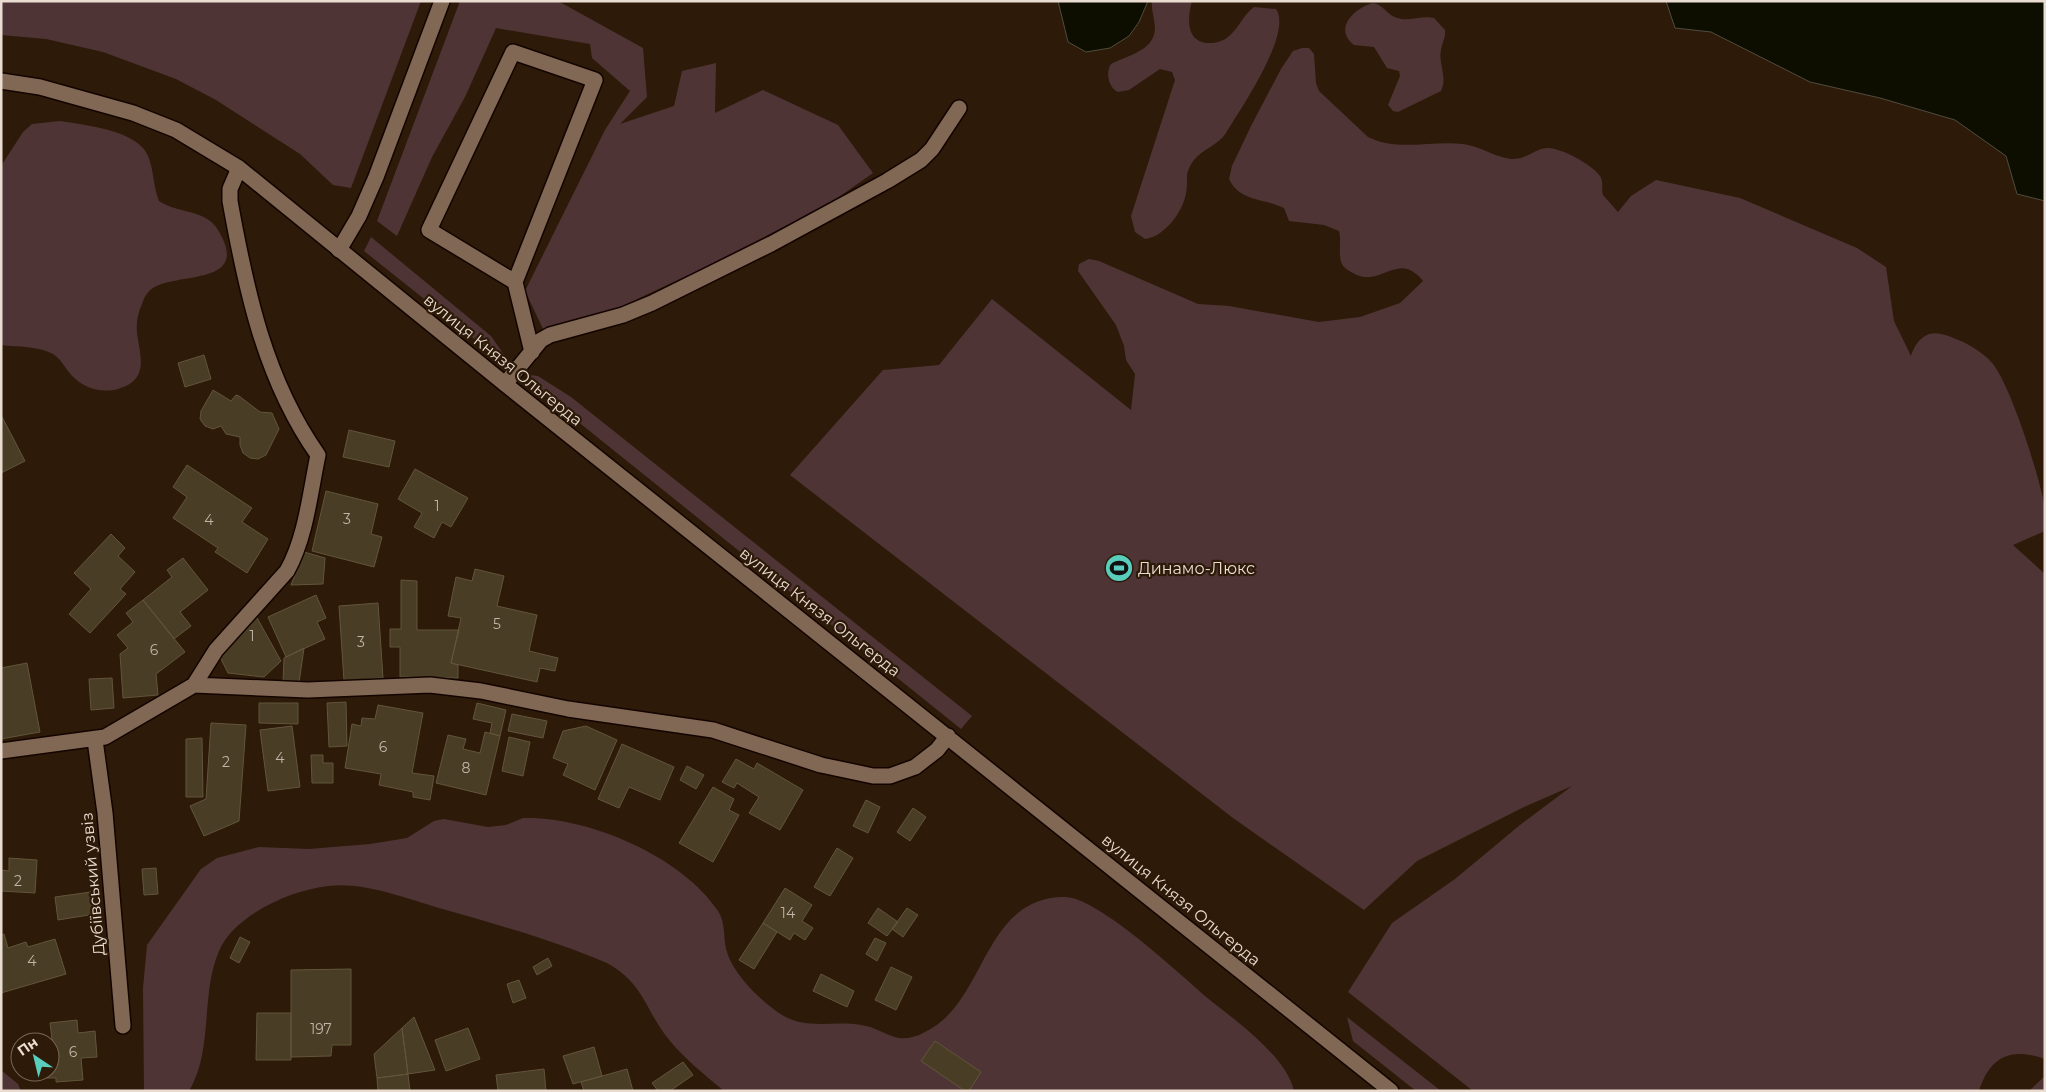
<svg xmlns="http://www.w3.org/2000/svg" width="2046" height="1092" font-family="Montserrat,sans-serif">
	<style>
		.green { fill: #4f3436 }
		.water { fill: #0e0e00; stroke: #504c3f }
		.building { fill: #493e25; stroke: #61553b }
		.lines { fill: none; stroke-linecap: round; stroke-linejoin: round }
		.service-casing { stroke: #140400; stroke-width: 18 }
		.minor-casing { stroke: #140400; stroke-width: 18 }
		.service { stroke: #806854; stroke-width: 15 }
		.minor { stroke: #806854; stroke-width: 15 }
		.labels { text-anchor: middle; dominant-baseline: central; stroke-width: 4.5; stroke-linejoin: round; paint-order: stroke }
		.number-label { font-size: 14px; fill: #c2b4a6 }
		.street-label { font-size: 16px; fill: #eadcd1; stroke: #2d1a08 }
		.poi-label { font-size: 16px; fill: #eadcd1; stroke: #2d1a08; text-anchor: start }
	</style>
	<rect width="100%" height="100%" fill="#2d1a08"/>
	<path class="green" d="M1,1H421L351,188L333,185L300,154L216,100L176,79L103,52L46,39L1,35Z
		M460,1H558L643,48L647,97L620,124L674,106L682,71L716,63L715,113L763,90L838,125L873,173L829,204L697,271L616,309L544,331L525,291L605,130L630,91L592,58L590,44L496,28L465,97L432,157L397,236L377,221Z
		M1152,1H1192C1187,19 1186,43 1210,43C1216,43 1223,41 1228,37C1239,28 1243,15 1254,7L1276,9C1293,33 1240,110 1226,133C1218,145 1203,149 1194,160C1183,175 1189,178 1186,193C1183,212 1164,237 1145,239L1135,232L1131,216L1175,80L1172,72L1160,69L1129,90L1118,92C1109,88 1105,73 1111,64C1126,56 1154,51 1155,29C1155,20 1151,11 1152,1Z
		M1373,3C1384,5 1387,15 1397,18C1409,22 1422,15 1434,18L1445,30C1446,38 1442,42 1441,50C1438,64 1448,77 1441,91L1398,112L1393,111L1388,105L1400,76L1399,71L1387,68L1374,47L1354,45C1333,29 1354,8 1373,3Z
		M1302,48H1309L1314,54L1316,83L1319,91L1368,137C1397,152 1432,140 1463,144C1480,146 1494,157 1511,159C1526,160 1534,149 1547,148C1560,147 1593,165 1600,176C1604,182 1601,189 1603,195L1618,212L1631,196L1656,180L1740,198L1857,248L1886,267L1894,321L1911,356C1915,343 1925,330 1941,334C1958,338 1982,350 1993,364C2011,387 2039,475 2044,504C2046,513 2045,523 2045,531L2013,545L2045,574V1059C2011,1047 1990,1056 1979,1091H1473L1348,992L1392,923L1455,879L1520,825L1572,786L1524,807L1417,861L1364,910L1233,818L790,475L883,370L939,365L992,299L1131,410L1135,374L1126,360L1124,346L1116,325L1078,271L1079,264L1089,259L1099,261L1198,304L1229,306L1319,322L1360,317L1400,303L1423,281C1397,249 1381,290 1353,273C1349,271 1346,269 1343,266C1337,256 1342,242 1339,231L1324,225L1289,221L1284,208C1264,198 1240,202 1229,179L1232,166L1251,126L1281,69L1293,51Z
		M60,121C84,125 138,130 148,156C154,170 153,186 159,201C178,214 206,209 218,230C252,286 179,272 153,288C147,292 144,298 142,304C138,313 136,322 137,333C140,356 150,380 118,389C99,394 80,387 68,371C64,366 60,358 53,354C39,346 18,347 1,345V166L23,132L32,124Z
		M371,237L491,336L507,359L502,361L364,251Z
		M530,375L538,376L571,397L972,716L961,729L526,380Z
		M523,818C587,816 682,856 718,911C727,925 722,940 728,955C736,977 762,1002 782,1015C808,1031 837,1019 866,1026C877,1028 887,1036 899,1038C907,1039 916,1037 923,1033C982,1007 981,915 1046,899C1056,897 1065,896 1076,899C1114,913 1173,968 1205,996C1232,1018 1287,1056 1294,1091H724C706,1076 685,1059 670,1041C645,1011 645,984 607,963C553,940 495,924 439,908C404,898 365,882 328,886C291,890 234,915 219,951C200,995 214,1049 189,1091H144L143,988L147,945L201,869L217,858L259,847L309,849L370,844L407,838L434,821L444,819L488,827L506,825Z
		M1347,1017L1441,1091H1416L1353,1041Z
		M1,1070L18,1084L21,1091H1Z
		M2045,1076V1091H2029L2031,1089Z"/>
	<path class="water" d="M1058,1H1148L1139,22L1129,36L1110,48L1086,52L1068,42Z
		M1666,1H2045V201L2017,194L2006,156L1955,120L1880,98L1810,82L1711,32L1675,28Z"/>
	<path class="building" d="M204,355L211,379L185,387L178,363Z
		M213,390L231,401L236,395L239,396L260,412L272,413L279,429L266,455L258,459L250,458L243,453L240,445V437L226,434L221,426L213,429L205,426L200,419L201,411Z
		M1,415L25,461L1,473Z
		M349,430L395,441L389,467L343,457Z
		M187,465L252,508L242,522L268,539L247,573L215,552L218,548L173,518L187,497L173,487Z
		M415,469L468,498L451,527L442,522L434,538L414,527L422,513L398,499Z
		M326,491L378,504L371,534L382,537L374,567L312,551Z
		M111,534L125,548L118,556L135,572L120,589L126,594L90,633L69,614L91,589L74,573Z
		M304,552L325,558L323,584L291,585Z
		M183,558L208,590L180,612L191,626L174,639L143,600L172,577L167,570Z
		M475,569L504,576L497,606L537,615L529,651L558,658L555,671L540,668L537,682L451,663L461,618L448,616L456,577L472,581Z
		M401,580L417,581V630H459L451,663L458,665V678L400,677V647H390V629H401Z
		M316,595L326,618L317,622L325,639L286,657L268,617Z
		M143,600L185,652L156,674L158,695L123,698L120,654L128,648L117,635L133,622L126,613Z
		M378,603L383,678L344,681L339,606Z
		M256,616L281,661L264,677L228,673L219,655Z
		M304,648L299,683H283L284,658Z
		M27,663L40,732L1,739V668Z
		M112,678L114,708L91,710L89,679Z
		M346,702L347,746L329,747L327,703Z
		M259,703H298V724L259,723Z
		M477,703L506,710L500,736L490,733L492,723L473,719Z
		M378,705L423,713L412,773L434,776L430,800L413,797V792L379,785L381,774L345,768L352,724L361,726L362,718L375,719Z
		M512,714L547,721L543,738L508,731Z
		M211,723L246,725L239,821L204,836L190,806L206,799Z
		M292,726L300,787L268,791L260,730Z
		M586,726L617,740L595,790L563,775L568,764L553,758L563,731Z
		M485,732L500,736L486,795L436,783L448,735L466,739L463,749L480,753Z
		M509,737L530,742L523,776L502,771Z
		M202,738L203,797H186V739Z
		M622,744L674,767L660,800L629,787L619,808L598,799Z
		M311,755H323V763H333V783H312Z
		M736,759L754,769L757,763L803,790L780,830L749,813L759,797L737,783L734,788L722,782Z
		M687,766L704,775L696,789L680,780Z
		M713,787L734,799L729,810L739,815L713,862L679,843Z
		M866,800L880,807L868,833L853,826Z
		M913,808L926,817L910,841L897,832Z
		M837,848L853,858L830,896L814,887Z
		M9,858L37,860L35,893L1,891V870L9,871Z
		M156,868L158,894L144,895L142,869Z
		M785,888L812,905L802,921L813,928L805,940L794,933L790,940L763,923Z
		M91,892L95,914L58,920L55,897Z
		M878,908L898,922L887,936L868,923Z
		M907,908L918,915L903,937L892,929Z
		M763,923L777,932L754,969L739,960Z
		M4,934L8,948L26,942L28,947L55,939L66,974L1,993V935Z
		M240,937L250,942L239,963L230,958Z
		M875,938L886,943L877,961L866,954Z
		M548,958L552,966L537,975L533,967Z
		M891,967L912,977L896,1010L875,1000Z
		M351,969V1045H332L331,1056L291,1057V970Z
		M821,974L854,991L847,1007L813,991Z
		M519,980L526,998L513,1003L507,984Z
		M257,1013H291V1060H256Z
		M414,1017L435,1070L408,1074L402,1028Z
		M77,1020L78,1033L95,1031L97,1057L81,1058L83,1080L56,1082V1078H47L46,1072H50V1047H53L50,1023Z
		M402,1028L408,1074L377,1078L374,1054Z
		M468,1028L480,1059L446,1071L435,1040Z
		M935,1041L981,1072L969,1091H965L921,1061Z
		M594,1047L602,1076L573,1084L563,1056Z
		M20,1052V1069L12,1064Z
		M683,1062L693,1075L670,1091H658L652,1083Z
		M544,1069L546,1091H498L496,1075Z
		M627,1069L633,1091H584L581,1082Z
		M408,1074L410,1091H378L377,1078Z"/>
	<g class="lines">
		<defs>
			<path id="service" d="M339,250L359,216L376,177L442,1
				M515,282L429,230L513,52L595,80L515,282L532,352
				M505,384L541,340L550,335L623,315L652,303L771,244L887,181L921,160L932,149L959,108"/>
			<path id="minor" d="M1,81L40,87L133,113L176,130L239,168L505,384L1391,1091
				M194,685L308,690L430,685L481,691L568,709L713,730L821,765L873,776H890L915,767L937,750L948,736
				M95,740L105,813L123,1026
				M1,751L105,737L194,685L216,650L287,571C306,537 310,493 318,455C265,380 246,290 230,201V189L239,168"/>
		</defs>
		<use href="#service" class="service-casing"/>
		<use href="#minor" class="minor-casing"/>
		<use href="#service" class="service"/>
		<use href="#minor" class="minor"/>
	</g>
	<defs>
		<symbol id="stadium-disc" viewBox="-11 -11 22 22"><circle r="9.5" fill="#5acebd" stroke="#2d1a08"/><path d="M0-5a6.5 5 0 1 0 0 10a6.5 5 0 1 0 0-10ZM-3.5-1.8h7v3.6h-7Z" fill="#111"/></symbol>
	</defs>
	<g fill-rule="evenodd">
		<use href="#stadium-disc" x="1103" y="552" width="32" height="32"/>
	</g>
	<g class="labels">
		<g class="number-label">
			<text x="437" y="506">1</text>
			<text x="347" y="519">3</text>
			<text x="209" y="520">4</text>
			<text x="497" y="624">5</text>
			<text x="252" y="636">1</text>
			<text x="361" y="642">3</text>
			<text x="154" y="650">6</text>
			<text x="383" y="747">6</text>
			<text x="280" y="758">4</text>
			<text x="226" y="762">2</text>
			<text x="466" y="768">8</text>
			<text x="18" y="881">2</text>
			<text x="788" y="913">14</text>
			<text x="32" y="961">4</text>
			<text x="321" y="1029">197</text>
			<text x="73" y="1052">6</text>
		</g>
		<g class="street-label">
			<text transform="translate(503 360) rotate(39)">вулиця Князя Ольгерда</text>
			<text transform="translate(820 612) rotate(38)">вулиця Князя Ольгерда</text>
			<text transform="translate(93 884) rotate(-95)">Дубіївський узвіз</text>
			<text transform="translate(1181 900) rotate(39)">вулиця Князя Ольгерда</text>
		</g>
		<g class="poi-label">
			<text x="1138" y="568">Динамо-Люкс</text>
		</g>
	</g>
	<rect width="2046" height="1092" fill="none" stroke="#eadcd1" stroke-width="5"/>
	<g transform="translate(35 1057) rotate(325)"><circle r="24" fill="#2d1a08" stroke="#796858"/>
	<path d="M0-4L9 19L0 12L-9 19Z" fill="#5acebd"/>
	<text y="-8" font-size="14" font-weight="bold" text-anchor="middle" fill="#eadcd1">Пн</text>
	</g>
</svg>
